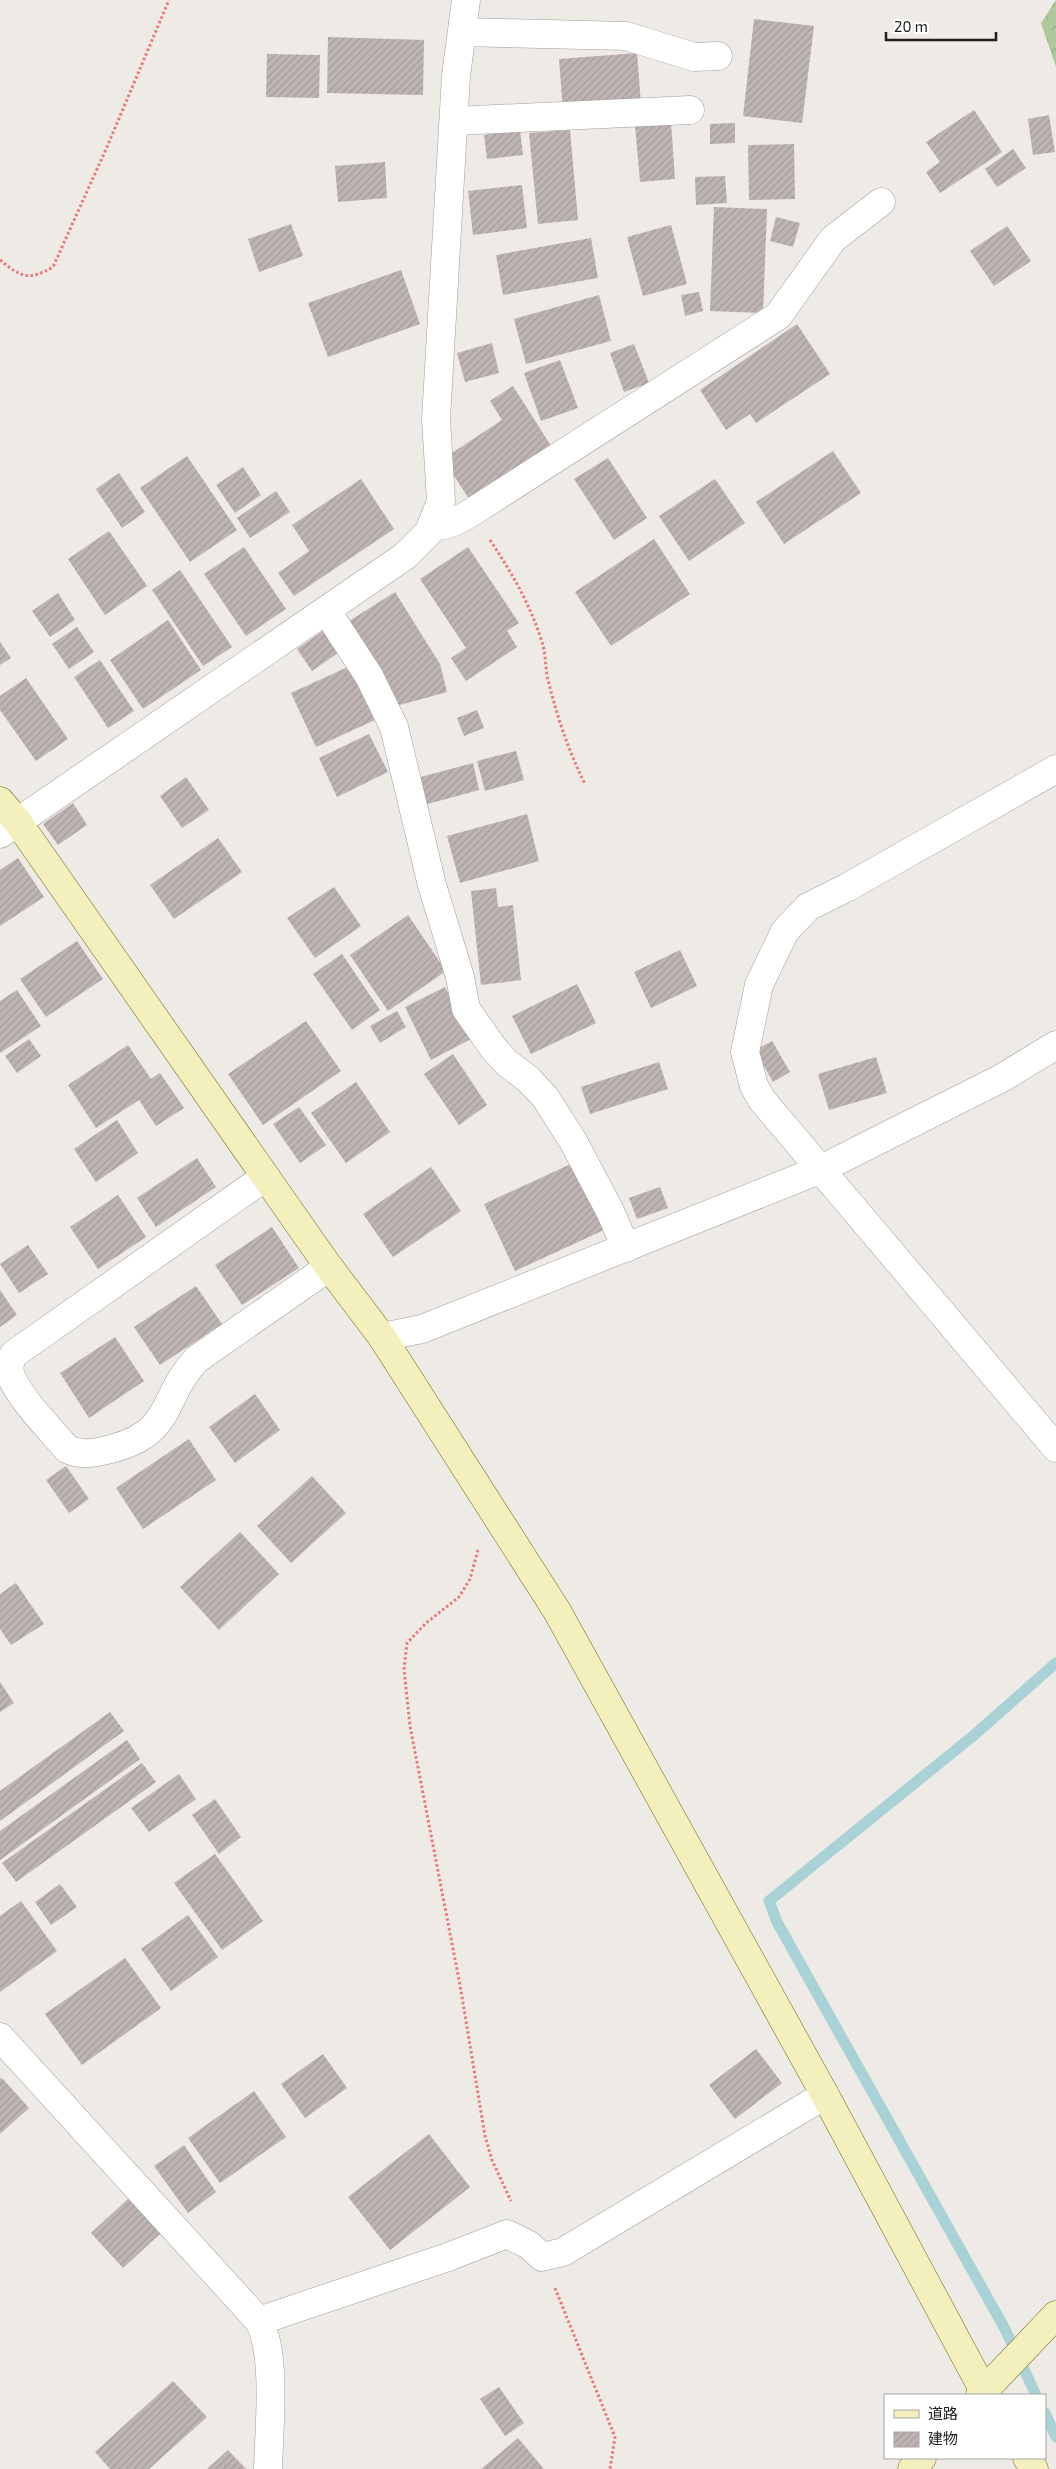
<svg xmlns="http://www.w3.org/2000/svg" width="1056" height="2469" font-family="'Exo 2','Noto Sans JP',sans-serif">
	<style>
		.forest { fill: url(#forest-crowns) }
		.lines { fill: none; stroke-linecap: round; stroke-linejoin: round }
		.stream { stroke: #a9d2d7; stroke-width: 11 }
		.building { fill: url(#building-hatch) }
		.street-casing { stroke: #9f9f9f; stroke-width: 29 }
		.secondary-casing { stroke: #6a6a0f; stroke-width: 29 }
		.path { stroke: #ec7779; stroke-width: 3; stroke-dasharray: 2.5 2.5; stroke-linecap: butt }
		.street { stroke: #fff; stroke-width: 28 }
		.secondary { stroke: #f3f0bd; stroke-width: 28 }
	</style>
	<defs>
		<pattern id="forest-crowns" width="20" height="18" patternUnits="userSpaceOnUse" patternTransform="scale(1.25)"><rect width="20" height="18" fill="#afc99d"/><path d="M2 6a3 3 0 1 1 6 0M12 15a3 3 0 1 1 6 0" fill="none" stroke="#96ac87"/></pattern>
		<pattern id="building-hatch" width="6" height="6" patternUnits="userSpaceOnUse" patternTransform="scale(1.25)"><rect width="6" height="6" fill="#beb5b2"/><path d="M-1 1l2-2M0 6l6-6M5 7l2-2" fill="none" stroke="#a39b99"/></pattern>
	</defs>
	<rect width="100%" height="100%" fill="#eeeae5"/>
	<path class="forest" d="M1056,0V67L1041,23Z"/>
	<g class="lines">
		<path class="stream" d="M1036,2395L1005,2329L777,1922L769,1901L973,1736L1056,1663
			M1045,2413L1056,2437"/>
	</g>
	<path class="building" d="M754,19L814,26L802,123L743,116Z
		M328,37L424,40L423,95L327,93Z
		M637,53L641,104L563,110L559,59Z
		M267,54L320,55L319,98L266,97Z
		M974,110L1002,152L940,193L926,172L940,162L926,142Z
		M1049,115L1055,152L1033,155L1028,119Z
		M671,122L675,179L640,182L635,125Z
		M735,123V143L710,144V124Z
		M520,130L523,155L487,159L484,135Z
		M570,130L578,220L538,224L529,133Z
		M794,144L795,199L749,200L748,145Z
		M1013,149L1026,168L997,187L985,169Z
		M385,162L387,198L338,202L335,166Z
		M725,176L727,203L696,205L695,177Z
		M522,185L527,228L473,235L468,191Z
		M714,207L767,209L763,313L710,311Z
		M776,217L800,223L793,247L770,241Z
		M291,224L303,256L259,272L248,239Z
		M671,225L687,284L643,296L627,237Z
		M1007,226L1031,261L994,286L970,251Z
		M591,238L598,278L503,295L496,255Z
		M401,270L420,324L328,357L308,303Z
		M699,292L703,311L685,316L681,295Z
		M599,295L611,341L526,364L514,319Z
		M797,324L830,374L756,423L750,414L726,430L700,390Z
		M492,343L499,373L465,382L457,353Z
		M634,344L649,383L624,392L610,353Z
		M560,360L578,408L541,421L524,373Z
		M513,386L553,449L471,502L443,459L502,420L490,401Z
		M833,451L861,493L784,544L756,502Z
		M187,456L237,530L190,562L140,488Z
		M608,458L647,518L614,540L574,479Z
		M243,467L261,495L235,513L216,485Z
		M119,473L145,512L122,528L96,489Z
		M361,479L394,529L294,596L278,573L309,551L292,525Z
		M715,479L745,523L689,561L659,516Z
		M276,491L290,512L250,538L237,518Z
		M109,531L147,586L105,615L68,559Z
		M654,539L690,594L611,646L575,592Z
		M244,547L286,609L246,636L204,574Z
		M468,547L519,623L507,631L517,647L466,681L451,658L466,648L420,579Z
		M180,570L232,647L203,666L152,590Z
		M395,592L440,664L447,692L389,708L346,623Z
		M58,593L75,620L50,637L32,611Z
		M168,620L201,670L143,709L110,660Z
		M77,627L94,652L69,669L52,644Z
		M327,628L342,650L312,671L297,649Z
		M0,642L11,658L0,665Z
		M100,660L134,711L108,728L74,677Z
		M350,666L375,720L316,747L291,693Z
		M26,678L68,739L36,761L0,710V696Z
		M477,710L484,728L464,736L457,718Z
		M369,734L388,772L337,797L319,758Z
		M516,751L524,780L485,791L477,761Z
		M473,763L479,790L424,805L417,778Z
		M186,777L209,810L182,828L160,796Z
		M73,803L87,825L58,845L43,824Z
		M527,814L539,861L460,883L447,836Z
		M218,838L242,872L174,919L150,885Z
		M18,858L44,897L0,926V870Z
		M334,887L361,926L315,958L287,918Z
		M496,888L498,907L513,905L521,980L481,985L471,891Z
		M408,915L446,971L388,1011L350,955Z
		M77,941L103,979L46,1017L20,979Z
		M680,950L697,986L651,1008L634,972Z
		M342,954L380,1010L352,1030L313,974Z
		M577,984L596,1023L531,1054L512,1016Z
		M445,987L471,1039L431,1060L405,1007Z
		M17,990L41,1026L0,1053V1001Z
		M397,1011L406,1027L380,1043L370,1026Z
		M306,1021L341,1071L263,1125L228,1074Z
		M29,1039L41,1056L17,1073L5,1056Z
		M772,1041L790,1072L773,1082L755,1050Z
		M128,1045L151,1079L160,1073L184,1108L156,1126L139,1100L96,1128L68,1085Z
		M453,1054L487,1105L459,1125L424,1074Z
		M876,1057L887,1093L829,1110L818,1074Z
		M659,1062L668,1089L590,1114L581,1087Z
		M356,1082L390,1132L346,1163L311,1113Z
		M299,1107L326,1145L300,1163L273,1124Z
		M117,1120L138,1153L96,1182L74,1149Z
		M197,1158L216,1187L156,1227L137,1198Z
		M573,1163L604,1230L515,1271L484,1204Z
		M431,1167L461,1211L393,1257L363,1214Z
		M660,1187L668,1208L637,1219L629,1198Z
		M118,1195L146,1237L98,1269L70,1227Z
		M272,1227L299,1268L242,1305L215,1265Z
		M28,1245L48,1274L19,1293L0,1264Z
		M196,1286L222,1324L160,1365L134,1327Z
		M0,1290L17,1315L0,1327Z
		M115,1337L144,1381L89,1418L60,1373Z
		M255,1394L280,1430L235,1463L209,1427Z
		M189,1439L216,1480L143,1529L116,1488Z
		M66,1466L89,1499L69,1513L46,1480Z
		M312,1476L346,1513L291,1563L257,1526Z
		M240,1532L279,1574L219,1630L180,1587Z
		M16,1583L44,1624L11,1645L0,1629V1594Z
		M0,1682L14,1703L0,1712Z
		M110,1712L124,1731L0,1821V1791Z
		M127,1740L140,1759L0,1860V1831Z
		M142,1763L156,1782L16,1882L2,1863Z
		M179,1774L196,1799L149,1832L131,1808Z
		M215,1799L241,1837L219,1854L192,1815Z
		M215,1854L263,1921L222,1950L174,1883Z
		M60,1884L77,1907L51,1925L35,1902Z
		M21,1901L57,1951L0,1992V1916Z
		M188,1915L218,1957L171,1991L141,1949Z
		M125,1958L161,2008L82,2065L45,2014Z
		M756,2049L782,2083L735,2119L709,2085Z
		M323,2054L347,2088L305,2118L281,2084Z
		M2,2078L29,2108L0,2134V2079Z
		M254,2091L286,2137L220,2183L188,2138Z
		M429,2134L470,2187L390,2250L348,2197Z
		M184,2145L216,2192L188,2213L154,2166Z
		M129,2198L161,2233L123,2268L91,2233Z
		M173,2381L207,2417L149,2469H110L95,2452Z
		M499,2387L524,2423L505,2436L480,2399Z
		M518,2438L544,2469H481Z
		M228,2450L246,2469H207Z"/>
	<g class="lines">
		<defs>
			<path id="street" d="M462,32L626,36L694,57L718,56
				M454,121L690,110
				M431,526C447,527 459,520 472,512L778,316L833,239L881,202
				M326,610L369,676L394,727L432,885L460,977L466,1009L494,1049L507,1063L528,1079L545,1097L573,1141L610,1211L626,1248
				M1056,769L848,887L808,907L785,931L759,985L745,1052L754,1086L762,1100L1056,1448
				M0,834L405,556L429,532L441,501L436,419L456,76L466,0
				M265,1177L14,1354C9,1361 8,1368 11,1376C20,1399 51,1430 67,1449C82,1456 95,1453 111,1449C176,1432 160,1397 197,1359L329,1267
				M382,1337L422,1329L819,1170L1000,1079L1056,1045
				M0,2037L259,2321C277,2356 269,2428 268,2469
				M259,2321L448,2257L507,2234L529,2245L542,2257L563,2252L825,2095"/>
			<path id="secondary" d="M0,801L17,821L326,1263L382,1337L557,1611L825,2095L986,2395
				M980,2395L1056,2315
				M1027,2458L1034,2469
				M912,2469L922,2458"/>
		</defs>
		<use href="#street" class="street-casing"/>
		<use href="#secondary" class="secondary-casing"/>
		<path class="path" d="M0,260C21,277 29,281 53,267L107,147L169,0
			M490,540C512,573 530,604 542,642C546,654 545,667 548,680C557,716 568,750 585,784
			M478,1550L470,1579L459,1597L426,1623L407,1643L404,1669L410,1726L460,1985L485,2136L492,2160L511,2201
			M555,2288L615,2437L610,2469"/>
		<use href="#street" class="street"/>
		<use href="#secondary" class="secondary"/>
	</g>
	<rect x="884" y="2394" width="162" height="65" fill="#ffffff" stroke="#a5a5a5"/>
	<rect x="894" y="2410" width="25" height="8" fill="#f3f0bd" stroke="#a5a5a5"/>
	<text x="928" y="2419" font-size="15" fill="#1e1e1e">道路</text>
	<rect x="894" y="2432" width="25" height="15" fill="url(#building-hatch)" stroke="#a5a5a5"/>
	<text x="928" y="2444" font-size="15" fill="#1e1e1e">建物</text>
	<path d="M886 32v8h110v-8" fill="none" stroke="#1e1e1e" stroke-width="2.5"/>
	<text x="894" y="32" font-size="15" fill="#1e1e1e" stroke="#ffffff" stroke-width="4" paint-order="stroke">20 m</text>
</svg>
